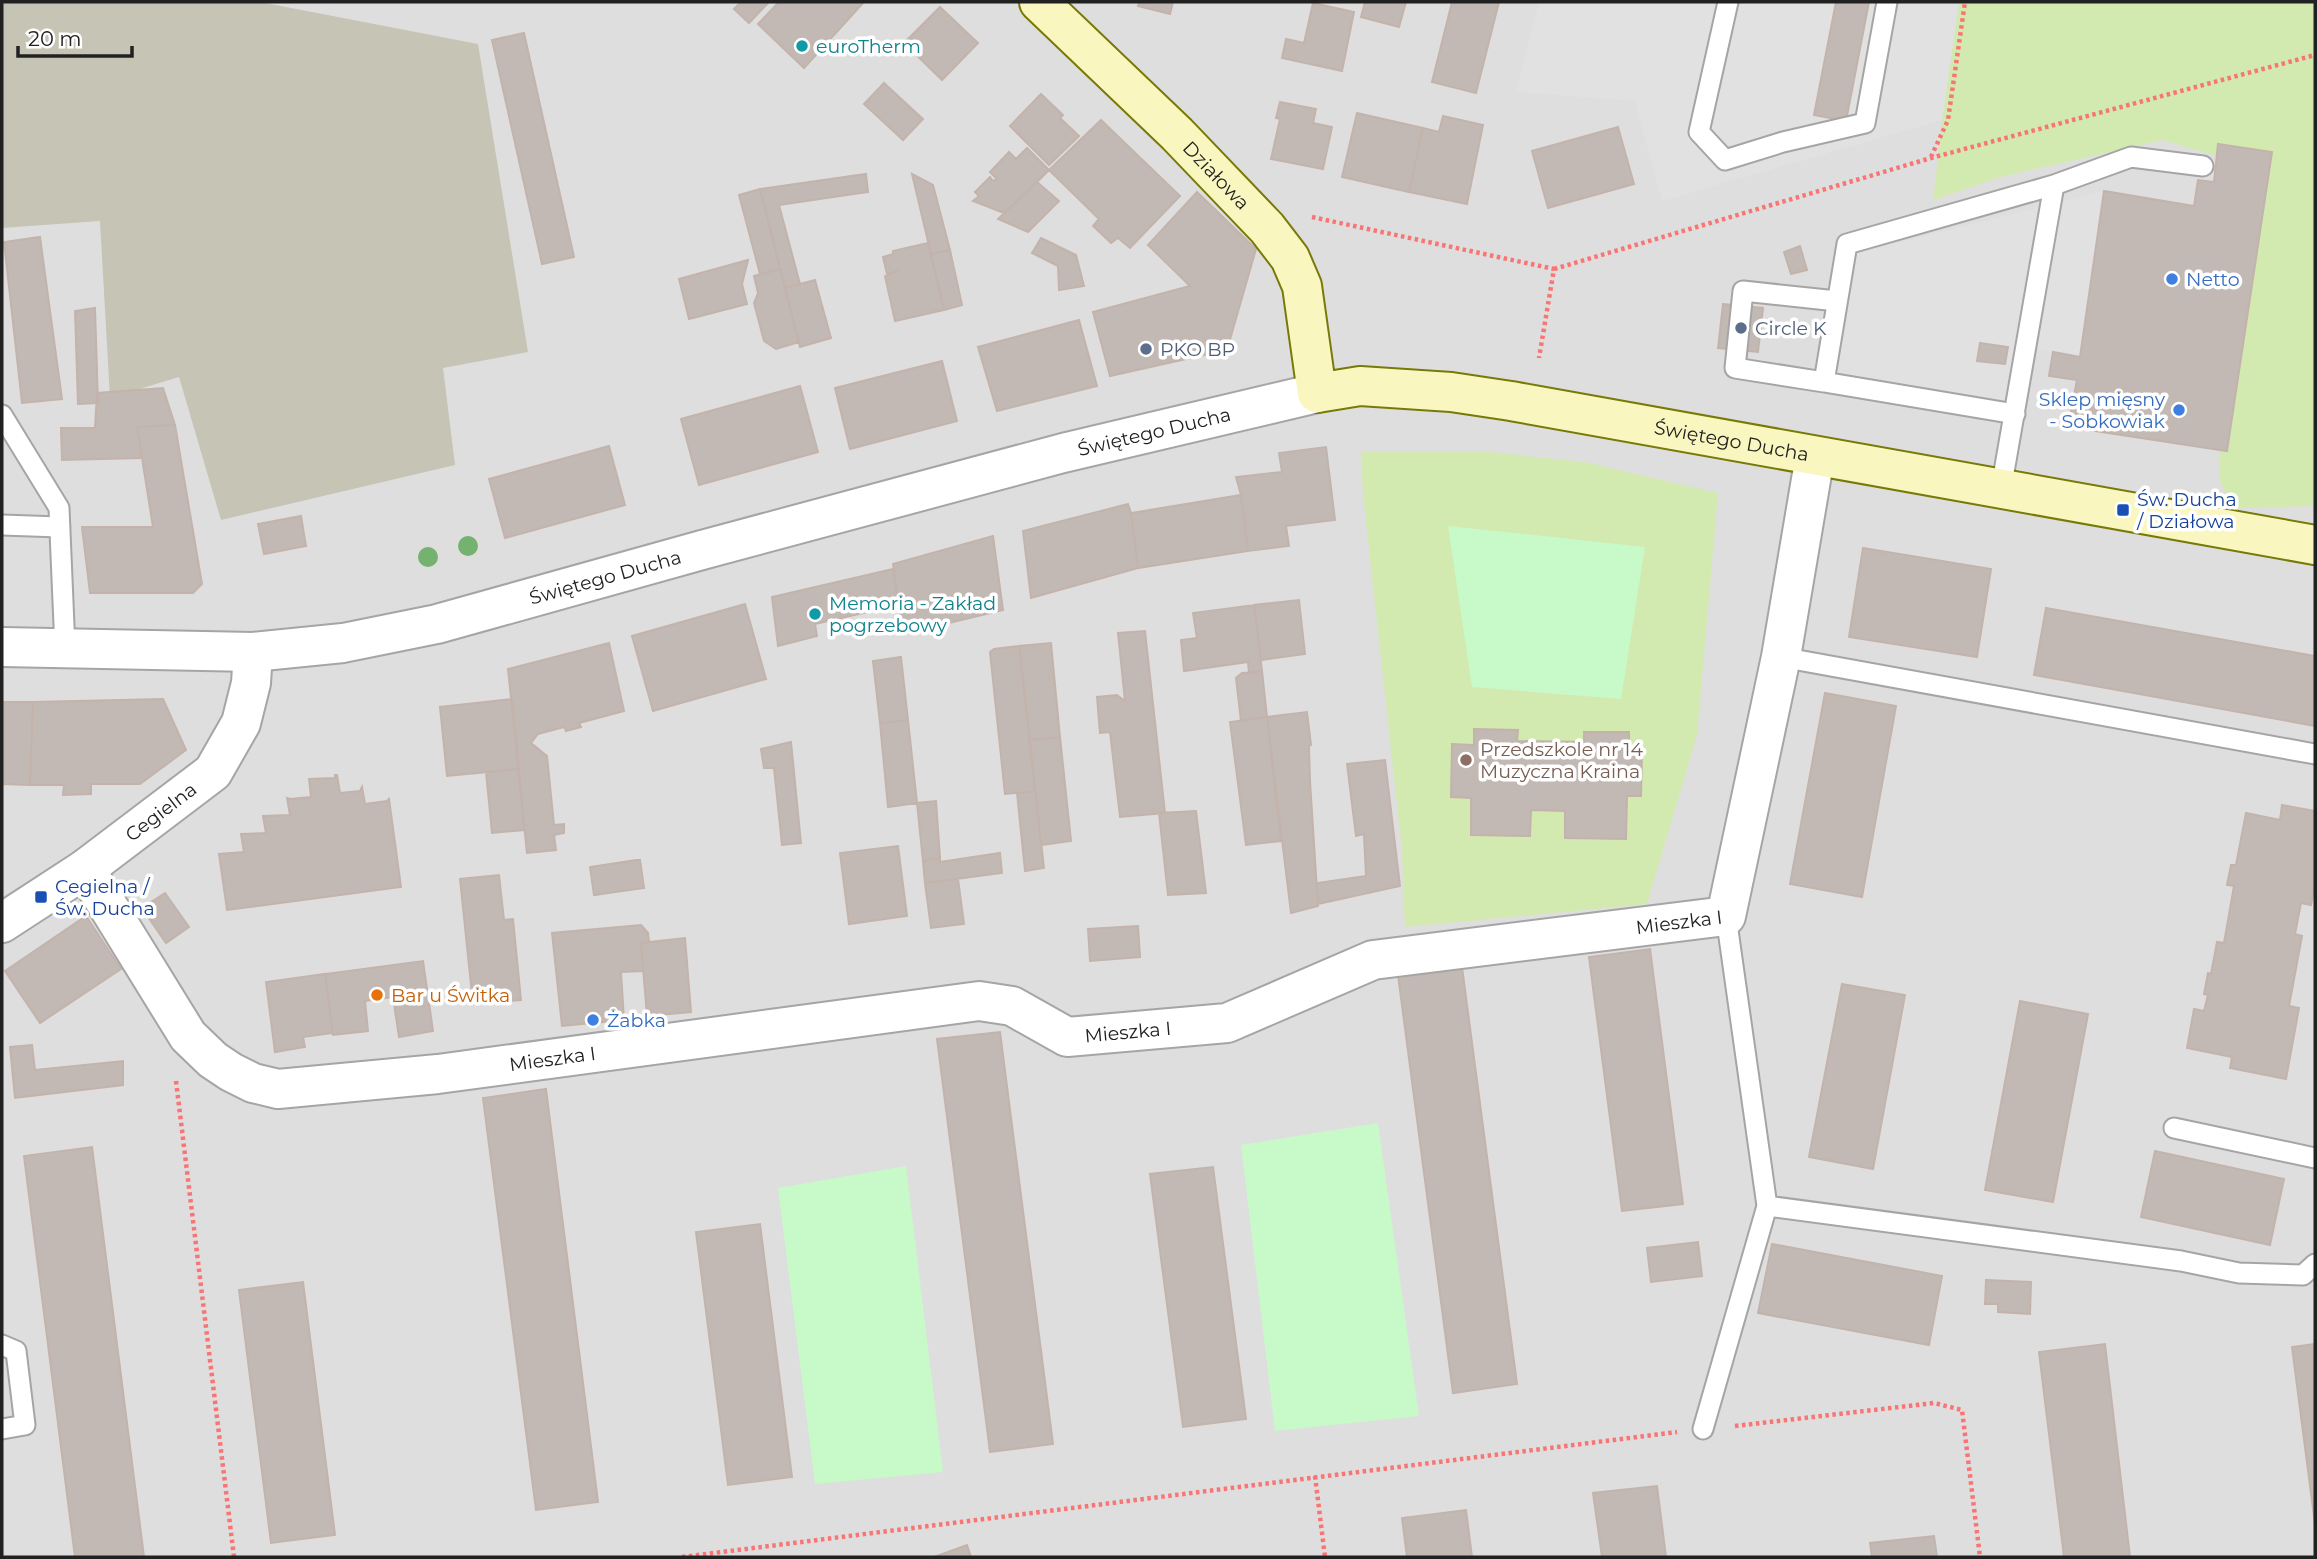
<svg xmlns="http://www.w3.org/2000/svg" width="2317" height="1559" font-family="Montserrat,sans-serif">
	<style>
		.residential { fill: #dfdede }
		.construction { fill: #c6c4b4 }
		.grass { fill: #d2eab0 }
		.park { fill: #c8f9c8 }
		.parking { fill: #e1e1e1 }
		.building { fill: #c2b9b4; stroke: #c3b3ab; stroke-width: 2 }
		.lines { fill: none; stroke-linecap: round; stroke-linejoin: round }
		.service-casing { stroke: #a5a5a5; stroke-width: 23 }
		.minor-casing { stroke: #a5a5a5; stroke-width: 42 }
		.tertiary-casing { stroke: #a5a5a5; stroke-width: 42 }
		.secondary-casing { stroke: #777a07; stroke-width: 42 }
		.path { stroke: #f87573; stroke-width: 4.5; stroke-dasharray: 3.5 3.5; stroke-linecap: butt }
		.service { stroke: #fff; stroke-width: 19 }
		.minor { stroke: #fff; stroke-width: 38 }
		.tertiary { stroke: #fff; stroke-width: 38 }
		.secondary { stroke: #f9f7bf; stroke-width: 38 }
		.tree { fill: #75b270 }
		.culture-dot { fill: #0f9aa8; stroke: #fff; stroke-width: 2.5 }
		.shop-dot { fill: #3f7fe0; stroke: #fff; stroke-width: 2.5 }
		.service-dot { fill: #5c6f8a; stroke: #fff; stroke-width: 2.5 }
		.transit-dot { fill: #1a4fb4; stroke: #fff; stroke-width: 2.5 }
		.education-dot { fill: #8d6e63; stroke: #fff; stroke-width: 2.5 }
		.food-dot { fill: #e8710a; stroke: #fff; stroke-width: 2.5 }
		.labels { text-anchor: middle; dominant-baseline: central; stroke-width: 7; stroke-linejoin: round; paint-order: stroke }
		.culture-label { font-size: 19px; fill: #0d838f; stroke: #fff; text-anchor: start }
		.street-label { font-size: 19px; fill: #212121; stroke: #fff }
		.shop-label { font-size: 19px; fill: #366cbe; stroke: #fff; text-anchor: start }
		.service-label { font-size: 19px; fill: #4e5e75; stroke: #fff; text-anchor: start }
		.transit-label { font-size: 19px; fill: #164399; stroke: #fff; text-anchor: start }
		.education-label { font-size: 19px; fill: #785e54; stroke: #fff; text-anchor: start }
		.food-label { font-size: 19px; fill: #c56008; stroke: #fff; text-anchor: start }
	</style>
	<rect width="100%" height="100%" fill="#f1ede8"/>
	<path class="residential" d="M2,2H2315V1557H2Z"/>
	<path class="construction" d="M2,2H260L478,44L528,352L443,368L455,465L221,520L179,377L110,398L100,221L2,228Z"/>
	<path class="grass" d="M1959,2H2315V506L2233,508L2220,481L2219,449L2228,450L2272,152L2219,144L2217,156L2162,140L2000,177L1933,200L1942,120Z
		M1480,451L1584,462L1718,493L1697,735L1647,904L1405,927L1402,850L1363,494L1361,452Z"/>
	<path class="park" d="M1448,526L1645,547L1621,699L1472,687Z
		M1378,1123L1419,1416L1275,1431L1241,1145Z
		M906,1166L943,1472L815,1484L778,1188Z"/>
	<path class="parking" d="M1539,2H1959L1942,120L1662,201L1635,101L1516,92Z
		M2104,191L2080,357L2035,349L2026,408L1837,375L1857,253Z"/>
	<path class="building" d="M741,2H769L749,23L734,9Z
		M779,2H864L804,68L758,24Z
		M1139,2H1173L1170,14L1138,6Z
		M1365,2H1406L1399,27L1361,17Z
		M1452,2H1499L1476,93L1432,82Z
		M1836,2H1869L1846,121L1814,115Z
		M1313,3L1354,12L1342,71L1282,58L1286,39L1304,43Z
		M940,7L978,43L942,80L904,43Z
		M524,33L574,257L542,264L492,40Z
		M884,83L923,119L903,140L864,104Z
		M1041,94L1063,115L1060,118L1079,136L1049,165L1010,126Z
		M1280,102L1316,109L1313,123L1332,127L1323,169L1271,159L1280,119L1276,118Z
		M1357,113L1423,128L1409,192L1342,177Z
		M1443,116L1483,125L1467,204L1409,192L1423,128L1439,132Z
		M1101,120L1180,196L1130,248L1118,238L1111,243L1093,226L1099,219L1049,170Z
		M1618,127L1634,184L1548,208L1532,151Z
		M2218,144L2272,152L2227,451L2068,427L2077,380L2049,376L2053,352L2080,357L2104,191L2194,206L2198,180L2214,182Z
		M1027,148L1049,170L1037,182L1004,213L973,201L979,196L975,192L990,177L993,181L997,179L990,172L1009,152L1016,159Z
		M866,174L868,192L779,205L800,284L785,288L760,189Z
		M912,174L933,185L950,250L931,254Z
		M1037,182L1059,201L1028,232L998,219Z
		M760,189L780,269L760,274L739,195Z
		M1197,192L1256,249L1227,350L1110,376L1093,312L1190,286L1148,245Z
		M40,237L62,399L22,403L4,242Z
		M1041,238L1076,255L1084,286L1059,290L1058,266L1032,253Z
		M928,243L944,310L895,321L885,276L898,271L887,274L883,257L893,254V251Z
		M1800,246L1807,270L1791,274L1784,252Z
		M950,250L962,305L944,310L931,254Z
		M748,260L742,284L747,304L689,319L679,279Z
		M780,269L799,342L776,349L764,341L754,303L758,293L754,276Z
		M815,280L831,338L800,347L785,288Z
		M1723,304L1763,308L1758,352L1718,348Z
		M95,308L98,403L78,404L75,311Z
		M1079,320L1097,386L997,411L978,347Z
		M1980,343L2008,347L2005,364L1977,361Z
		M942,361L957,421L850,449L835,388Z
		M800,386L818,452L699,485L681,419Z
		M163,388L175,425L137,427L142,458L62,460L61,428H95L97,393Z
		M175,425L202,584L193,593H90L82,527H153L137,427Z
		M609,446L625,505L505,538L489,479Z
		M1326,447L1335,520L1286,526L1289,546L1248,551L1241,495L1236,477L1282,472L1279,453Z
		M1241,495L1248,551L1138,568L1131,513Z
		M1128,504L1131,513L1138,568L1031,598L1023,531Z
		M301,516L306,546L264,554L258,524Z
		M993,536L1003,610L903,634L893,564Z
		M1863,548L1991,569L1977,657L1849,637Z
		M893,569L898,605L815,624L817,636L778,646L772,597Z
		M1299,600L1305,654L1261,660L1254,605Z
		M745,604L766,679L653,711L632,636Z
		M1254,605L1262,671L1249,673L1248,662L1184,671L1181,640L1197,638L1193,613Z
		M2046,608L2315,656V726L2034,675Z
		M1145,631L1165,813L1120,817L1110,732L1100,733L1097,697L1117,695L1125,701L1118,633Z
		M609,643L624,711L579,723L581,727L566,731L564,727L538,734L531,743L547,756L554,825L564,824V833L554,835L556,850L527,853L508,669Z
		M1051,643L1060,737L1030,740L1019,646Z
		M1019,646L1035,791L1005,794L990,652L994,649Z
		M901,657L908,720L880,723L873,661Z
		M1262,671L1267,717L1241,721L1236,678L1242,673Z
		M1825,693L1896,706L1862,897L1790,884Z
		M163,699L186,750L140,784H91V794L63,795L64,785H30L33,702Z
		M512,699L519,769L447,776L440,707Z
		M2,702H33L30,785L2,784Z
		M1307,712L1311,745L1309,746L1310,781L1318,906L1291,913L1267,717Z
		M1267,717L1281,841L1246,845L1230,722Z
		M908,720L917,803L888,807L880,723Z
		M1474,729L1518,730L1517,741L1584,742V732H1629V753H1642L1641,796H1627L1626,839L1565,838V811L1531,810L1530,836L1471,835V798L1451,797L1452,744L1474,745Z
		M1060,737L1071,841L1041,845L1030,740Z
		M791,742L801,843L782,845L774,768H764L761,749Z
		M1385,760L1400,886L1318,904L1317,883L1366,876L1364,836V834L1356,836L1347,764Z
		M519,769L524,830L492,833L486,772Z
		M335,775H337L340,793L360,791L362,787L365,804L387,801L389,799L401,887L227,910L219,854L244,852L241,834L266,833L263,816L290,815L287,798L290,799L311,797L309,779L335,778Z
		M1035,791L1044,868L1025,871L1017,793Z
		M936,801L940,858L923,861L917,803Z
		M2282,805L2315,811V885L2311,905L2301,903L2295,934L2302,936L2289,1006L2299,1008L2286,1079L2230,1068L2232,1057L2187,1048L2194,1009L2204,1011L2208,995L2204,994L2208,973L2211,974L2217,942L2224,943L2234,886L2227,885L2231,865H2236L2246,813L2280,820Z
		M1196,811L1206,893L1168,895L1159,813Z
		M898,846L907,916L849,924L840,853Z
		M1000,853L1002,873L925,883L923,861L940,858V862Z
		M636,860H640L644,888L594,895L590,867Z
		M499,875L504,920L513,919L521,1000L473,1004L460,879Z
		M958,879L964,924L931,928L925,883Z
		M165,893L189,927L166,943L142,908Z
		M86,916L121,969L40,1023L5,971Z
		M641,925L648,933L649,942L641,943L643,971L621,972L624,1020L562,1026L552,933Z
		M1138,926L1140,957L1090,961L1088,929Z
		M685,938L691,1012L647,1016L641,943Z
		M1650,949L1683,1204L1622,1211L1589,957Z
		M423,961L433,1031L399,1037L393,997L365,1001L368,1031L333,1035L325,974Z
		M1462,967L1517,1384L1453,1393L1398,975Z
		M325,974L333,1033L303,1037L305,1047L275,1052L266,982Z
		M1842,984L1905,995L1873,1169L1809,1157Z
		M2020,1001L2088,1014L2053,1202L1985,1190Z
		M1000,1032L1053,1444L990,1452L937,1039Z
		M32,1045L35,1070L123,1061V1085L15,1098L10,1047Z
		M546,1089L598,1502L536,1510L483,1098Z
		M92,1147L144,1557H75L24,1156Z
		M2155,1151L2284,1179L2270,1245L2141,1217Z
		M1213,1167L1246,1419L1183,1427L1150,1174Z
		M760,1224L792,1477L728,1485L696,1232Z
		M1698,1242L1702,1276L1651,1282L1647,1248Z
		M1772,1244L1942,1276L1929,1345L1758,1313Z
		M1986,1280L2031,1282L2030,1314L1998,1312V1304H1985Z
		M303,1282L335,1535L271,1543L239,1290Z
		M2105,1344L2130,1557H2064L2039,1352Z
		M2315,1344V1524L2292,1347Z
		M1657,1486L1666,1557H1602L1593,1493Z
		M1466,1510L1472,1557H1407L1402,1518Z
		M1934,1536L1937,1557H1872L1870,1543Z
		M967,1545L971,1557H934Z"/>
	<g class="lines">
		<defs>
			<path id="service" d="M1728,2L1699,132L1725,160L1783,142L1865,123L1887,2
				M1824,382L1735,368L1743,291L1837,301
				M2015,414L1824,382L1847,244L2054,185
				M2,415L59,508L65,649
				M2001,489L2054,185L2131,157L2203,166
				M2,525L60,527
				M1781,657L2315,754
				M1726,916L1767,1206L2181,1261L2239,1273L2303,1275L2315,1264
				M2174,1128L2315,1158
				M2,1345L16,1351L25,1425L2,1429
				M1703,1429L1767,1206"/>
			<g id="minor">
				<path id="s1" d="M85,869L188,1036L213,1060L231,1072L253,1083L278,1089L438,1074L979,1001L1012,1006L1067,1037L1227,1023L1373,960L1726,916L1781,657L1815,456"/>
			</g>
			<g id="tertiary">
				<path id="s2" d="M2,647L253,652L343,643L437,624L702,550L1063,453L1317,393"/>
				<path id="s3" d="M2,923L85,869L213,772L241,723L251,683L253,652"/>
			</g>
			<g id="secondary">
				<path id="s4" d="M1039,2L1177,134L1267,228L1290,258L1302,286L1317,393L1360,386L1451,392L1511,401L2315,545"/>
			</g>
		</defs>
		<use href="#service" class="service-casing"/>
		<use href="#minor" class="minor-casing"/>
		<use href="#tertiary" class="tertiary-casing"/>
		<use href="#secondary" class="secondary-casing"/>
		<path class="path" d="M1931,157L1948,120L1965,2
			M1312,217L1554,269L1539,358
			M1554,269L1931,158L2315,55
			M176,1081L234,1557
			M1735,1426L1934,1403L1962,1410L1980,1557
			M1315,1476L1325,1557
			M682,1557L1677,1432"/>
		<use href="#service" class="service"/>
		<use href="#minor" class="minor"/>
		<use href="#tertiary" class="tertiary"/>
		<use href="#secondary" class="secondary"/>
	</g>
	<g class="tree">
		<circle cx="468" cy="546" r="10"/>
		<circle cx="428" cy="557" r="10"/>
	</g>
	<g class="culture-dot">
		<circle cx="802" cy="46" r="7"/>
		<circle cx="815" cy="614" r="7"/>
	</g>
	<g class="shop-dot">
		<circle cx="2172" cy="279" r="7"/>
		<circle cx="2179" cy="410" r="7"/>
		<circle cx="593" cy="1020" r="7"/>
	</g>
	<g class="service-dot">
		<circle cx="1741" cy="328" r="7"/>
		<circle cx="1146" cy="349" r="7"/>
	</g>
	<g class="transit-dot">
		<rect x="2116" y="503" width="14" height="14" rx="3.5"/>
		<rect x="34" y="890" width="14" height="14" rx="3.5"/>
	</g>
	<circle class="education-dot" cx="1466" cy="760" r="7"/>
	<circle class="food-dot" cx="377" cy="995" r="7"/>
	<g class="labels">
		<g class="culture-label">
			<text x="816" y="46">euroTherm</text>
			<text x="829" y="603">Memoria - Zakład<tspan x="829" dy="22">pogrzebowy</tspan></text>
		</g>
		<g class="street-label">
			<text stroke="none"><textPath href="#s4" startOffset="248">Działowa</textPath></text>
			<text stroke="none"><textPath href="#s2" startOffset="1180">Świętego Ducha</textPath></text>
			<text stroke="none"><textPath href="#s4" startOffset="917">Świętego Ducha</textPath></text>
			<text stroke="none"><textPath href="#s2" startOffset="612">Świętego Ducha</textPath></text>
			<text stroke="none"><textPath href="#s3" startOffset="194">Cegielna</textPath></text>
			<text stroke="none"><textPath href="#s1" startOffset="1734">Mieszka I</textPath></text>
			<text stroke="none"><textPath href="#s1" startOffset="1167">Mieszka I</textPath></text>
			<text stroke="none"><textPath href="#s1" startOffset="579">Mieszka I</textPath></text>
		</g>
		<g class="shop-label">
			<text x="2186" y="279">Netto</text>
			<text x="2165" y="399" text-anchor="end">Sklep mięsny<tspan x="2165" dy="22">- Sobkowiak</tspan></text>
			<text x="607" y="1020">Żabka</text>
		</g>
		<g class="service-label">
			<text x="1755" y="328">Circle K</text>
			<text x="1160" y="349">PKO BP</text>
		</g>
		<g class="transit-label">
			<text x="2137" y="499">Św. Ducha<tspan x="2137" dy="22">/ Działowa</tspan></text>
			<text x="55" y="886">Cegielna /<tspan x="55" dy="22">Św. Ducha</tspan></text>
		</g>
		<g class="education-label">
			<text x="1480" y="749">Przedszkole nr 14<tspan x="1480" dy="22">Muzyczna Kraina</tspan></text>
		</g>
		<g class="food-label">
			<text x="391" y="995">Bar u Świtka</text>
		</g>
	</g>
	<rect width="2317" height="1559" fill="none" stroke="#212121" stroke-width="7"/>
	<path d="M18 46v10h114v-10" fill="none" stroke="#212121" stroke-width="3.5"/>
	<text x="28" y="46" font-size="21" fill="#212121" stroke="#ffffff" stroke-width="5" paint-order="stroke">20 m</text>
</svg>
